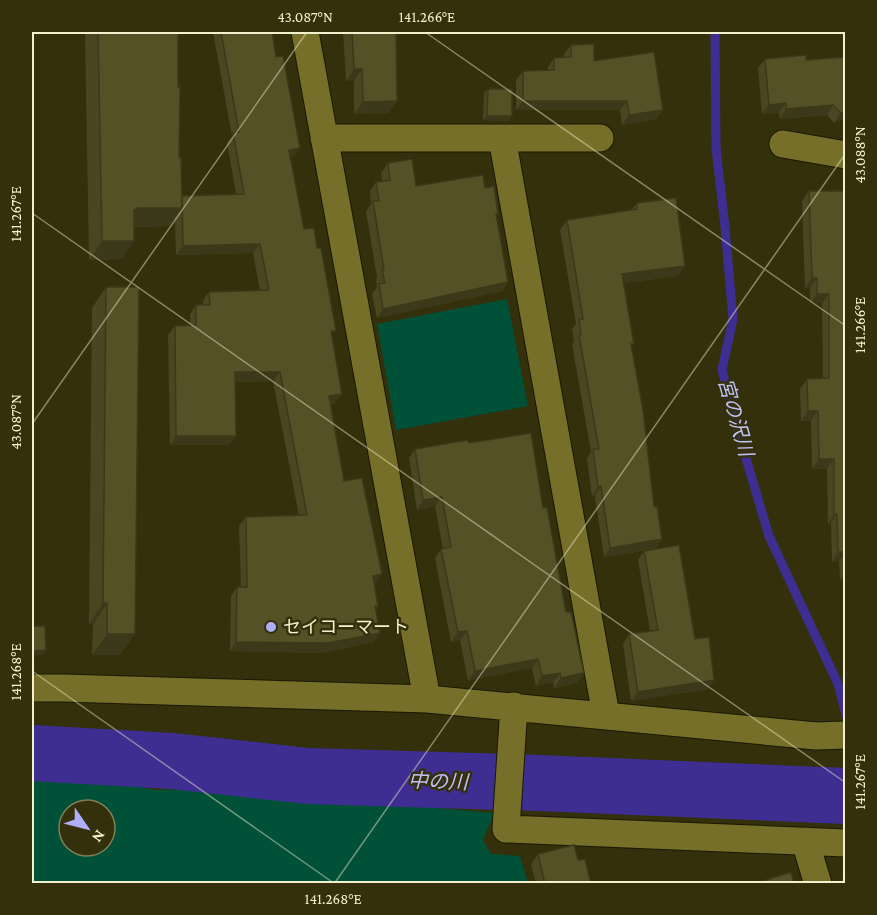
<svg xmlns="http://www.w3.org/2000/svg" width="877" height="915" font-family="'Crimson Pro','Noto Sans JP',serif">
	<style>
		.green { fill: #005138; fill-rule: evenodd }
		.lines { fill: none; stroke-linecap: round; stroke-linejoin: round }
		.stream { stroke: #3f2e92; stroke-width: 9 }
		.river { stroke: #3f2e92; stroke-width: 56 }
		.minor-casing { stroke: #1a1804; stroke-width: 29 }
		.minor { stroke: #766f2a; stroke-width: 27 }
		.wall { fill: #494621 }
		.shaded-wall { fill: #3c391b }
		.building { fill: #555126; stroke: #3c391b; stroke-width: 1.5 }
		.ticks { fill: none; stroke: #f2f0cd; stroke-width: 1.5; stroke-opacity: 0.45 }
		.poi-dot { fill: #afaefa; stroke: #34300b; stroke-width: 2 }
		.labels { text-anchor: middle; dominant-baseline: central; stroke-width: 5; stroke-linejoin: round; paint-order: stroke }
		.poi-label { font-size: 18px; fill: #f2f0cd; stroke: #34300b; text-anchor: start }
		.water-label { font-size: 20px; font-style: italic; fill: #c0c1f7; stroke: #34300b }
		.neatline { fill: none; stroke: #f2f0cd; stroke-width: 2 }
		.ticks-label { font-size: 15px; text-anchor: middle; fill: #f2f0cd }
	</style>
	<rect width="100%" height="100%" fill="#34300b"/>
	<path class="green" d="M507,299L528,406L396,430L377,324Z
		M32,777L118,781L154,790L214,788L350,796L386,803L494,813L483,840L491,854L520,856L528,883L32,884ZM69,810H105V846H69Z"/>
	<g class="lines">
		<path class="stream" d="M715,32L716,148L725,227L733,319L722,370L740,438L769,536L838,684L846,715"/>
		<path class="river" d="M32,753L172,761L308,776L539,783L846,796"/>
		<defs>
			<path id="minor" d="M305,32L427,699
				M324,138H600
				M502,138L606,715
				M783,144L846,155
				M32,688H63L427,699L816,736L846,735
				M514,706L506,829L846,843
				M805,841L818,884"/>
		</defs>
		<use href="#minor" class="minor-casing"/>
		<use href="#minor" class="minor"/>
	</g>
	<path class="wall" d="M85,32H178L179,157L182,196L236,194L227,143L232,136L213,32H272L294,157L290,158L304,229L332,336L335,403L331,404L344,481L382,574L375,583L374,584L378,606L375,609L374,642L322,653L230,651L231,596L237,587H241L239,526L246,517L299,516L273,381L236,382L229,445H170L168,335L175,326H190V314L196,305H203V301L209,292L260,291L253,253L176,255L175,218L169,226L134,227L122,259L89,260Z
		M343,32H401H396L397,101L388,113L354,114V81H346Z
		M571,45L663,110L656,119L622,125L620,110H516V80L523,71L548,70V67L554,58L564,57V54Z
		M765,59L806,60L846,118L834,123L827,115L780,119L779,113L762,114L758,68Z
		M488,89L509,121L483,120L484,93Z
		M388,163L416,186L485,188L498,214L496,216L508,282L502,291L377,318L372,294L377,287L376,280L377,277L366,211L371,204L370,191L376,182L382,181L381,173Z
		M809,191H846V580H840L839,561L832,562L831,523L828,524L827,468L812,469L811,420L801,421L800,389L807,379H823L822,303H810V287L805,288L802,201Z
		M637,203L678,276L624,283L632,347L654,507L662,539L655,549L695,639L708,689L631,701L623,644L629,634L650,631L638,560L644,551L648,550L604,557L595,496H592L587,459L591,452L572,344L574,342L572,329L576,324L560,230L567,220L631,210Z
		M106,287L120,655H92L93,625L89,624L92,308Z
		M469,443L543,508L566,612L584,673L577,683L554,688L553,682L536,686L532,668L468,680L460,640L451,642L435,558L441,549H443L435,506L417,510L409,458L415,449Z
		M538,854L578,860L591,884H536L531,864Z"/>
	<path class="shaded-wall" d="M354,69H362L354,81H346Z
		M397,101L388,113L354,114L363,102Z
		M523,101H627L620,110H516Z
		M786,103L779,113L762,114L769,105Z
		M833,105L827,115L780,119L786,109Z
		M663,110L656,119L622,125L629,115Z
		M846,111V118L834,123L841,113Z
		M487,116H512L509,121L483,120Z
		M300,148L294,157L282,159L289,150Z
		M138,208H182L169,226L125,227L134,210Z
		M102,241H134L122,259L89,260Z
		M260,244L253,253L176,255L183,246Z
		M685,266L678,276L616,284L622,274Z
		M812,278H817L810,287L805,288Z
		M508,282L502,291L377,318L383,309Z
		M817,294H829L822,303H810Z
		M235,372H280L273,381L229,382Z
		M342,394L335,403L323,405L329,396Z
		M808,411H818L811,420L801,421Z
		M176,436H236L229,445H170Z
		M819,459H834L827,468L812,469Z
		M601,486L595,496H592L598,487Z
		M442,497L435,506L417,510L423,500Z
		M834,514H837L831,523L828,524Z
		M662,539L655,549L604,557L610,548Z
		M838,552H846V553L839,561L832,562Z
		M846,572V580H840Z
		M382,574L375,583L366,585L373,576Z
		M103,603H107L93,625L89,624Z
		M467,631L460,640L451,642L458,632Z
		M380,633L374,642L322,653L230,651L236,642Z
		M107,634H135L120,655H92Z
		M46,650L43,655H32V651Z
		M538,659L532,668L468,680L475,671Z
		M560,673L553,682L536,686L542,676Z
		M584,673L577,683L554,688L561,678Z
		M714,680L708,689L631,701L638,692Z"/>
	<path class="building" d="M98,32H178V87H180L179,157H181L182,208H138L134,210V241H102Z
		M221,32H272L276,57L283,56L300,148L289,150L304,229L314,228L317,248H321L336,331H331L342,394L329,396L344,481L362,478L382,574L373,576L378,606H375L380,633L328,643L236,642L237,587H247L246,517L307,515L280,372H235L236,436H176L175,326L196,325V305H210L209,292L269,290L260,244L183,246L182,196L244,194L233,133L239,132Z
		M352,32H396L397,101L363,102L362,69H354Z
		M594,44V61L654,52L663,110L629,115L627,101H523V71L554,70V58L571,57V45Z
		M806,55V60L846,57V111L841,113L833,105L786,109V103L769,105L765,59Z
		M488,89H512V116H487Z
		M412,159L416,186L483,175L485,188L494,186L498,214H496L508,282L383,309L379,284L385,283L382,270H384L373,201H379L376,182L390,180L388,163Z
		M809,191H846V552H838L837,514H834V459H819L818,411H808L807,379L829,378V294H817V278H812Z
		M676,198L685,266L622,274L634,344H631L643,410L654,507L657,506L662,539L610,548L601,486L598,487L593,449H599L579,335H581L579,320L583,319L567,220L637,209V203Z
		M106,287H139L135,634H107V603H103Z
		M531,433L543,508L547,507L563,596L566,612H571L584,673L561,678L560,673L542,676L538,659L475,671L467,631L458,632L441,549L451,547L442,497L423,500L415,449L468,440L469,443Z
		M679,545L695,639L709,637L714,680L638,692L629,634L658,630L644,551Z
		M32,626H45L46,650L32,651Z
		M574,845L578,860L585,859L591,884H545L538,854Z
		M791,872L794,884H754Z
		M846,879V884H839V881Z"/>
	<path class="ticks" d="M425,32L846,326M32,213L846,783M32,424L307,32M32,671L335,884M334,884L846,153"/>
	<circle class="poi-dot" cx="271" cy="627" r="6"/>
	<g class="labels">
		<g class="poi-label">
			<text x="283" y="627">セイコーマート</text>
		</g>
		<g class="water-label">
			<text transform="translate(736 417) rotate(74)">宮の沢川</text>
			<text transform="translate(438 781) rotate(2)">中の川</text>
		</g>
	</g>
	<rect width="877" height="915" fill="none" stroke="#34300b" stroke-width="66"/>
	<g transform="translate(87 828) rotate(125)"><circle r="28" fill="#34300b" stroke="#807d59" stroke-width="1.5"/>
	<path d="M0-4.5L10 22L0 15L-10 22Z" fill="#afaefa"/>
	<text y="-9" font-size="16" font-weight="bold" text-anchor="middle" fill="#f2f0cd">N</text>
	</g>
	<rect x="33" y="33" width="811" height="849" class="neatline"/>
	<g class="ticks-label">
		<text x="305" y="22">43.087°N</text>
		<text x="427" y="22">141.266°E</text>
		<text transform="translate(860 155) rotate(-90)" y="5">43.088°N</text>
		<text transform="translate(16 214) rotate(-90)" y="5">141.267°E</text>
		<text transform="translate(860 325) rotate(-90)" y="5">141.266°E</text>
		<text transform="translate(16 422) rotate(-90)" y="5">43.087°N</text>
		<text transform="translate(16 672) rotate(-90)" y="5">141.268°E</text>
		<text transform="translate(860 782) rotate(-90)" y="5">141.267°E</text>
		<text x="333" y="904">141.268°E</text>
	</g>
</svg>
